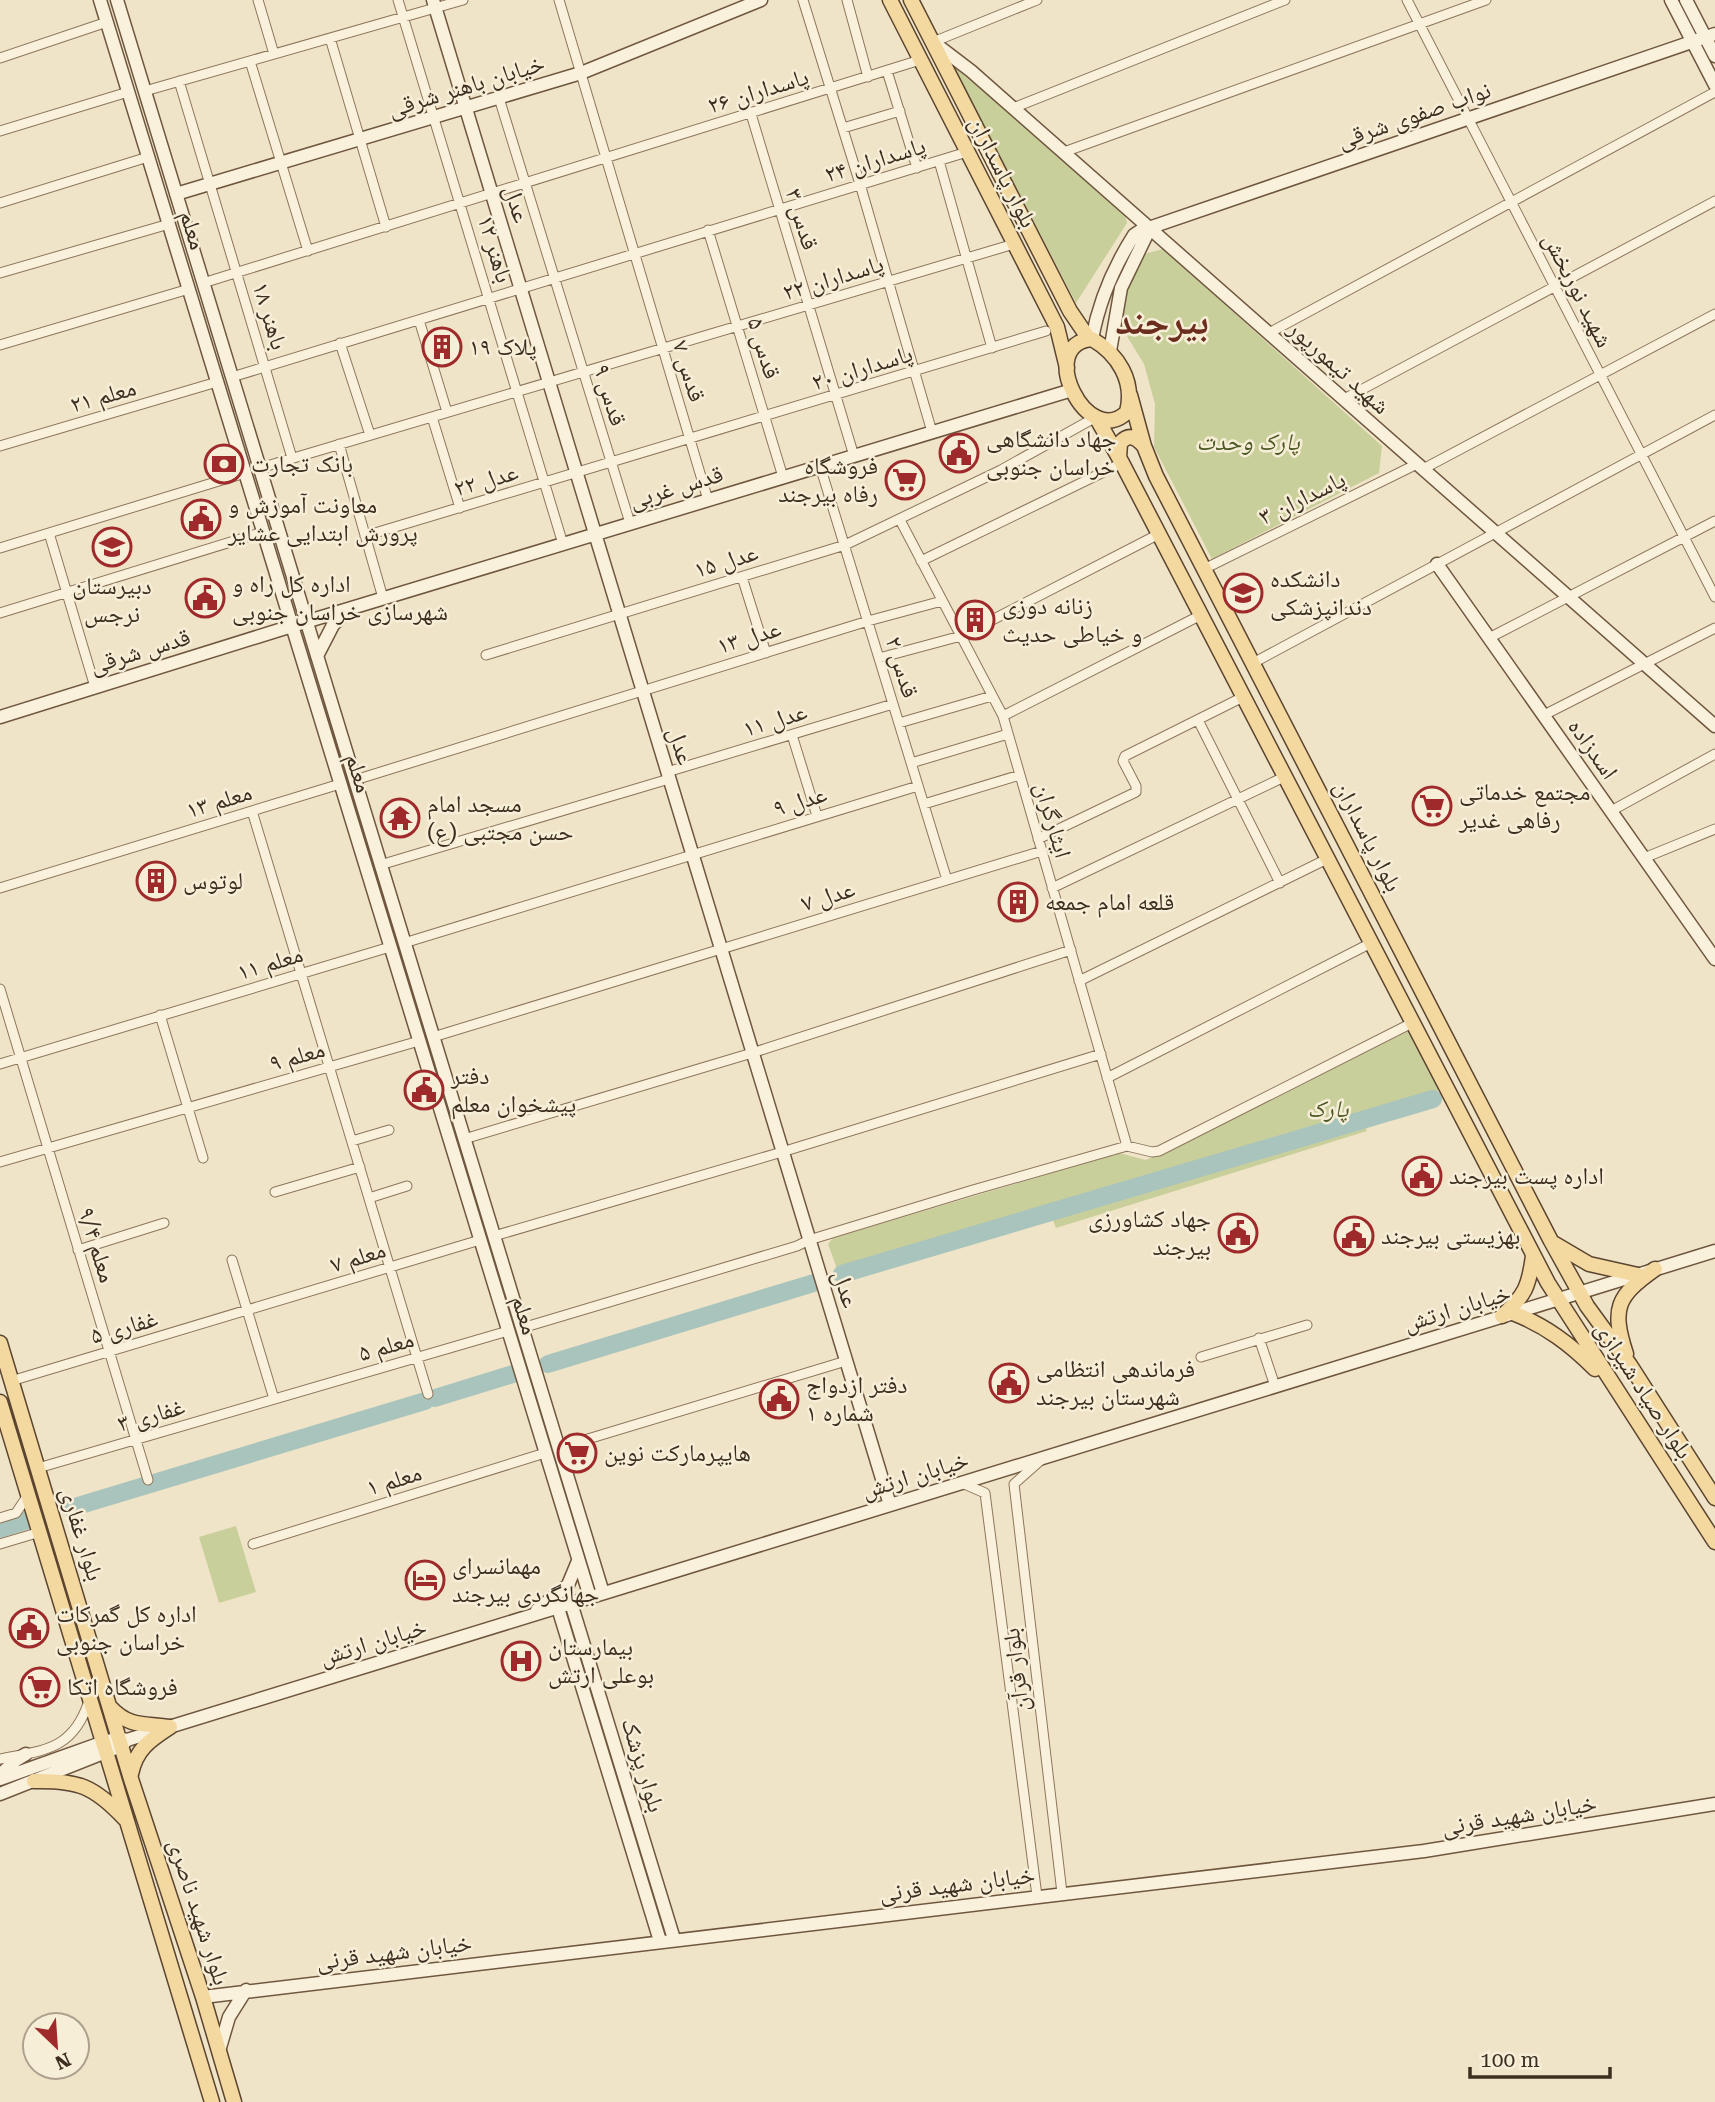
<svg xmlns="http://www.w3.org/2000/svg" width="1715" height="2102" font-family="'Roboto Serif','Noto Naskh Arabic',serif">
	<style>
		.green { fill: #c9cf9b }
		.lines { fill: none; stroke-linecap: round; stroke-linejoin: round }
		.river { stroke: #a9c4bc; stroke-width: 18 }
		.street-casing { stroke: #8d765c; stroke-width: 11 }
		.secondary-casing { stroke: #6f573f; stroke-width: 15 }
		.primary-casing { stroke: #5b4430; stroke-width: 17 }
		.street { stroke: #faf1dc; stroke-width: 9 }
		.secondary { stroke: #faf1dc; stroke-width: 12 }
		.primary { stroke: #f3d9a0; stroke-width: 14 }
		.labels { text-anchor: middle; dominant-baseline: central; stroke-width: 5; stroke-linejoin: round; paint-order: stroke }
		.street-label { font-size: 24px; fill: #3d2e20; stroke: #f7eed8 }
		.poi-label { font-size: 24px; fill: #3d2e20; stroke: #f7eed8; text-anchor: start }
		.park-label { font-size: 24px; font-style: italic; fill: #4d5a26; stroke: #f7eed8 }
		.town-label { font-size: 38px; font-weight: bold; fill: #6b2e1e; stroke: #f7eed8 }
	</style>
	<rect width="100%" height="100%" fill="#f0e4c8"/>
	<path class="green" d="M954,67L1124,210L1127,223L1076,303Z
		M1163,249L1382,446L1379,473L1212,559L1154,447L1155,404L1144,364L1122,328L1121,308L1124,288L1144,254Z
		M1409,1031L1440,1090L1361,1113L1367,1131L1056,1228L1052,1218L840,1277L828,1244L833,1238L1119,1153L1146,1160Z
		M236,1526L256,1592L219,1603L199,1537Z"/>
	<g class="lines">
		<path class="river" d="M842,1274L1433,1099
			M548,1364L817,1282
			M435,1398L513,1374
			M71,1508L425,1401
			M0,1529L25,1521"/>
		<defs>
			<path id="street" d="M258,0L274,54
				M398,0L563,544
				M559,0L708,500
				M803,0L860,184L932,432
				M847,0L868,77
				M1407,0L1715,597
				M330,38L386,227
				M933,42L1037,0
				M0,58L107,22
				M250,61L308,251
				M887,71L917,168
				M179,81L292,458
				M145,91L463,0
				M499,98L630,523
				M1013,108L1285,0
				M751,114L854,456
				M843,128L900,111
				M0,131L128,92
				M1064,152L1486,0
				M939,161L992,348
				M0,203L148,157
				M708,230L783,477
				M0,273L169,224
				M203,283L920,60
				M419,320L447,412
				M1269,333L1715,92
				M340,343L370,435
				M0,345L189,289
				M232,377L967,152
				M1344,399L1715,201
				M432,417L460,508
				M339,444L383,598
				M0,446L217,382
				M820,466L947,880
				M260,468L1014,244
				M1423,469L1715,314
				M900,520L1003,716L1127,1146
				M49,533L95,687
				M365,536L1046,331
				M0,548L245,473
				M921,561L1122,463
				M1204,569L1417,464
				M742,577L766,653
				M0,613L263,532
				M1489,638L1715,521
				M486,655L845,545L1001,470L1096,417
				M879,658L961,636L1159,534
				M1253,663L1715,415
				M1544,715L1715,628
				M1003,716L1201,615
				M1198,720L1280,883
				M899,723L992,696
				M792,735L817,816
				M911,763L1008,734
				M667,772L893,704
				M355,780L868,621L942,601
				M924,804L1020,775
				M252,811L428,1394
				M1611,811L1715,754
				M1038,839L1136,792V786L1123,761L1125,756L1243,697
				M1644,858L1715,829
				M380,865L669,779
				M0,888L340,784
				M1052,888L1284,777
				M404,943L918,786
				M1079,981L1327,859
				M0,989L148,1480
				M160,1015L203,1158
				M433,1037L1042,851
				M0,1064L390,947
				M1107,1078L1371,943
				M464,1139L752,1053L1071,950
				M352,1141L389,1130
				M0,1162L419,1041
				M275,1192L360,1167
				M369,1198L407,1186
				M494,1236L782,1152L1101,1054
				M78,1250L164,1223
				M232,1260L274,1399
				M522,1328L797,1246L809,1240L973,1190L1127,1146L1152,1152L1159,1151L1412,1023
				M1259,1338L1275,1386
				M1201,1357L1307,1325
				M11,1381L480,1240
				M558,1448L846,1361
				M1040,1461L1014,1484L1062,1893
				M38,1468L508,1331
				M962,1483L985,1493L1037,1896
				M0,1518L16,1513L28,1495
				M0,1544L40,1532
				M253,1544L545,1453
				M0,1759C45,1750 73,1750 89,1701"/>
			<path id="secondary" d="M100,0L590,1597
				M117,0L603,1593
				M433,0L890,1505
				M1671,0L1715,85
				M1686,0L1715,56
				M933,42L971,71L1715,726
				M176,194L581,73L761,0
				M1092,339C1099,301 1113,268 1134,235L1140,231L1715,34
				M1110,351L1121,288L1150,228
				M1437,564L1715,959
				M317,656L333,625L348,610
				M0,717L292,626L1072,390
				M571,1603L674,1939
				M558,1608L660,1941
				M537,1610L568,1585L578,1561
				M0,1775L16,1760L26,1754
				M0,1779L104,1742L119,1738L127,1740
				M0,1794L121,1746L127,1740L1715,1251
				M203,1997L1424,1851L1715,1804
				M219,2051L229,2017L246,1990"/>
			<path id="primary" d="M890,0L1057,327L1067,368
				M911,0L1070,311L1089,339
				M1092,339C1118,354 1135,381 1127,412C1088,451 1034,344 1092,339Z
				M1130,395L1144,446L1156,476L1551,1241L1587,1306L1630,1365L1715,1498
				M1096,417L1122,463L1548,1283L1715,1542
				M1119,458L1120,443C1129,433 1136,437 1144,446
				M1555,1244L1589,1264L1638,1275
				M1513,1313C1546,1326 1570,1344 1595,1369
				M1502,1316C1525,1296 1529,1286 1533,1256
				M0,1343L131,1779L203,1997L234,2102
				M1626,1354C1611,1308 1617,1296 1655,1269
				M0,1402L212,2102
				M111,1708C130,1728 145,1723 170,1727
				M131,1774C136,1749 150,1740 170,1727
				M34,1781C78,1780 94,1786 125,1819"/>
		</defs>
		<use href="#street" class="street-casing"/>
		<use href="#secondary" class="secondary-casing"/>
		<use href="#primary" class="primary-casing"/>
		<use href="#street" class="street"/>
		<use href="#secondary" class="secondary"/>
		<use href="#primary" class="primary"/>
	</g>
	<defs>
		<symbol id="building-ring" viewBox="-11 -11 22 22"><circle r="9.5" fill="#f7eed8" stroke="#9e2a2b" stroke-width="1.5"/><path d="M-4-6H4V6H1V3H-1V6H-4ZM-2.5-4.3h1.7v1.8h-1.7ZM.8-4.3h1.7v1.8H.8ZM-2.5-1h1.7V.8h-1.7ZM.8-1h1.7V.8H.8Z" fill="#9e2a2b"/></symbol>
		<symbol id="civic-ring" viewBox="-11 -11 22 22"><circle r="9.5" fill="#f7eed8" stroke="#9e2a2b" stroke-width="1.5"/><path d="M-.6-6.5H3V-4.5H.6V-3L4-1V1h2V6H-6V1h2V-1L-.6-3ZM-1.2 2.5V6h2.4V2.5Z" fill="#9e2a2b"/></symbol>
		<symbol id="bank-ring" viewBox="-11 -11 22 22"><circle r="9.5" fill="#f7eed8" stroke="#9e2a2b" stroke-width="1.5"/><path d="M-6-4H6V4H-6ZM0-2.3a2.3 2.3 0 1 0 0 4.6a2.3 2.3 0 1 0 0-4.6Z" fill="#9e2a2b"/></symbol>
		<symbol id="supermarket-ring" viewBox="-11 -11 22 22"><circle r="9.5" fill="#f7eed8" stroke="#9e2a2b" stroke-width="1.5"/><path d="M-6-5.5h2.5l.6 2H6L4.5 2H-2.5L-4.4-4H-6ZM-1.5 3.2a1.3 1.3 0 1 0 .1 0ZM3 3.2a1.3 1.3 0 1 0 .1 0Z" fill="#9e2a2b"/></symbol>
		<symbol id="school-ring" viewBox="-11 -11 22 22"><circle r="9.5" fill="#f7eed8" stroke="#9e2a2b" stroke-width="1.5"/><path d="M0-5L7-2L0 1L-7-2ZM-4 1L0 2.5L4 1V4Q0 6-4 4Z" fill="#9e2a2b"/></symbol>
		<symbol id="university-ring" viewBox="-11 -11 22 22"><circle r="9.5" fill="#f7eed8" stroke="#9e2a2b" stroke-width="1.5"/><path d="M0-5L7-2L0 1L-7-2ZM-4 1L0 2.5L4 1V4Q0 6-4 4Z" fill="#9e2a2b"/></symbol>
		<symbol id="temple-ring" viewBox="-11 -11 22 22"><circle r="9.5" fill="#f7eed8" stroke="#9e2a2b" stroke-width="1.5"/><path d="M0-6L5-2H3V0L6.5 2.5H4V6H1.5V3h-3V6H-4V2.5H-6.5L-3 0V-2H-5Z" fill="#9e2a2b"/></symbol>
		<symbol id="hotel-ring" viewBox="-11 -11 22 22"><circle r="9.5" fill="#f7eed8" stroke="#9e2a2b" stroke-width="1.5"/><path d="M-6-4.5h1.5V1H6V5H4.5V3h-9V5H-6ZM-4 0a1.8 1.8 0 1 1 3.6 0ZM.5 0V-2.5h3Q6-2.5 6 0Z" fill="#9e2a2b"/></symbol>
		<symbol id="hospital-ring" viewBox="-11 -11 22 22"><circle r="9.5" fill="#f7eed8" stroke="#9e2a2b" stroke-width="1.5"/><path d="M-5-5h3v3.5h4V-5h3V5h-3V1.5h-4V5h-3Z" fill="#9e2a2b"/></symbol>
	</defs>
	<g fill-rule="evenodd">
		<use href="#building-ring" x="420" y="325" width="44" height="44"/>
		<use href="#civic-ring" x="937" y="431" width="44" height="44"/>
		<use href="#bank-ring" x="202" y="442" width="44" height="44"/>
		<use href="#supermarket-ring" x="883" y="458" width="44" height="44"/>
		<use href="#civic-ring" x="179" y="497" width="44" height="44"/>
		<use href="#school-ring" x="90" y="525" width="44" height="44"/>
		<use href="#university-ring" x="1221" y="571" width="44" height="44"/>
		<use href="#civic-ring" x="183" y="576" width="44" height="44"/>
		<use href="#building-ring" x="953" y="598" width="44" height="44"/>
		<use href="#supermarket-ring" x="1410" y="784" width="44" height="44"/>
		<use href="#temple-ring" x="378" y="796" width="44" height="44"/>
		<use href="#building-ring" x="134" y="859" width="44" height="44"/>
		<use href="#building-ring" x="996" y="880" width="44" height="44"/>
		<use href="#civic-ring" x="402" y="1068" width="44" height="44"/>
		<use href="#civic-ring" x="1400" y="1154" width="44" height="44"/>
		<use href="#civic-ring" x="1216" y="1211" width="44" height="44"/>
		<use href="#civic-ring" x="1332" y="1214" width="44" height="44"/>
		<use href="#civic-ring" x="987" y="1361" width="44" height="44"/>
		<use href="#civic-ring" x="757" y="1377" width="44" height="44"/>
		<use href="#supermarket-ring" x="555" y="1431" width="44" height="44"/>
		<use href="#hotel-ring" x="403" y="1558" width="44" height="44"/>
		<use href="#civic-ring" x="7" y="1606" width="44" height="44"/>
		<use href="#hospital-ring" x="499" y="1639" width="44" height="44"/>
		<use href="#supermarket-ring" x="18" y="1665" width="44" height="44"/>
	</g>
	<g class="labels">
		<g class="street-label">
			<text transform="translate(466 86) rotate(-17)">خیابان باهنر شرقی</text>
			<text transform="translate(758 91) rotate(-17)">پاسداران ۲۶</text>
			<text transform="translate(1414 115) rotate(-19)">نواب صفوی شرقی</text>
			<text transform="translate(875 160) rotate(-17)">پاسداران ۲۴</text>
			<text transform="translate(1003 172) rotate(63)">بلوار پاسداران</text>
			<text transform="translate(517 204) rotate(73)">عدل</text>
			<text transform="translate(802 219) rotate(73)">قدس ۳</text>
			<text transform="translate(193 230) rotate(73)">معلم</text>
			<text transform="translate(495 249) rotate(73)">باهنر ۱۲</text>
			<text transform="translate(833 278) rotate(-17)">پاسداران ۲۲</text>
			<text transform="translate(1578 290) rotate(63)">شهید نوربخش</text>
			<text transform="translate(270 316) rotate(73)">باهنر ۱۸</text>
			<text transform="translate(764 348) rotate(73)">قدس ۵</text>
			<text transform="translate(1339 367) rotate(42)">شهید تیمورپور</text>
			<text transform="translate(862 368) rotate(-17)">پاسداران ۲۰</text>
			<text transform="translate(689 371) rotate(73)">قدس ۷</text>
			<text transform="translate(610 395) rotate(73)">قدس ۹</text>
			<text transform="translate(103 396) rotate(-16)">معلم ۲۱</text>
			<text transform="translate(486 480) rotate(-16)">عدل ۲۲</text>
			<text transform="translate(676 487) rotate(-17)">قدس غربی</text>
			<text transform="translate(1302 498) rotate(-26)">پاسداران ۳</text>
			<text transform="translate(726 561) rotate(-17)">عدل ۱۵</text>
			<text transform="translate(749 637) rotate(-17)">عدل ۱۳</text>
			<text transform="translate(140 651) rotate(-17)">قدس شرقی</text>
			<text transform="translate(902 667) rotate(73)">قدس ۲</text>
			<text transform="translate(775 720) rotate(-17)">عدل ۱۱</text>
			<text transform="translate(681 746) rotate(73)">عدل</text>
			<text transform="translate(1593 749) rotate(55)">اسدزاده</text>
			<text transform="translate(359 773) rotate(73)">معلم</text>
			<text transform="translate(219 801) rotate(-17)">معلم ۱۳</text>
			<text transform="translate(800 801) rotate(-17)">عدل ۹</text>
			<text transform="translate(1053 820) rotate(74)">ایثارگران</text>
			<text transform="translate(1368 836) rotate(63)">بلوار پاسداران</text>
			<text transform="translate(828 896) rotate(-17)">عدل ۷</text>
			<text transform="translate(270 963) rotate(-17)">معلم ۱۱</text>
			<text transform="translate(297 1056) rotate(-16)">معلم ۹</text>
			<text transform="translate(97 1245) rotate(73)">معلم ۹/۴</text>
			<text transform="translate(358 1257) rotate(-17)">معلم ۷</text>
			<text transform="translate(846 1289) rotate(73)">عدل</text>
			<text transform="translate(1457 1308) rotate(-17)">خیابان ارتش</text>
			<text transform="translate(525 1315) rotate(73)">معلم</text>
			<text transform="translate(124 1327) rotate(-16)">غفاری ۵</text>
			<text transform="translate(386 1346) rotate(-16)">معلم ۵</text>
			<text transform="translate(1644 1390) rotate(57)">بلوار صیاد شیرازی</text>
			<text transform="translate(151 1415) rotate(-16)">غفاری ۳</text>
			<text transform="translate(915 1475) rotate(-17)">خیابان ارتش</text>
			<text transform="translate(394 1480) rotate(-17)">معلم ۱</text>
			<text transform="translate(82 1534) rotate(73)">بلوار غفاری</text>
			<text transform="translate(373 1642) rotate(-17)">خیابان ارتش</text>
			<text transform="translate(1016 1670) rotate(-97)">بلوار قرآن</text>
			<text transform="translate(643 1765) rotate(73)">بلوار پزشک</text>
			<text transform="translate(1519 1815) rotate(-9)">خیابان شهید قرنی</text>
			<text transform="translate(957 1884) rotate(-7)">خیابان شهید قرنی</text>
			<text transform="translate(199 1912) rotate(72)">بلوار شهید ناصری</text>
			<text transform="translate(394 1952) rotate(-7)">خیابان شهید قرنی</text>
		</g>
		<g class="poi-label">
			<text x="469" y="347">پلاک ۱۹</text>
			<text x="986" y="439">جهاد دانشگاهی<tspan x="986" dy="28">خراسان جنوبی</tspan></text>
			<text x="251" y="464">بانک تجارت</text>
			<text x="878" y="466" text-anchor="end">فروشگاه<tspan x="878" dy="28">رفاه بیرجند</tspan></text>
			<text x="228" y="505">معاونت آموزش و<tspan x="228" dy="28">پرورش ابتدایی عشایر</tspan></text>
			<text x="1270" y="579">دانشکده<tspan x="1270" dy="28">دندانپزشکی</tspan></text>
			<text x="232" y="584">اداره کل راه و<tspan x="232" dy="28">شهرسازی خراسان جنوبی</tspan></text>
			<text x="112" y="586" text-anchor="middle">دبیرستان<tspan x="112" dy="28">نرجس</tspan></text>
			<text x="1002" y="606">زنانه دوزی<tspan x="1002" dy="28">و خیاطی حدیث</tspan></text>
			<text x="1459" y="792">مجتمع خدماتی<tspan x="1459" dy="28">رفاهی غدیر</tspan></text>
			<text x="427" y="804">مسجد امام<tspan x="427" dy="28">حسن مجتبی (ع)</tspan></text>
			<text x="183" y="881">لوتوس</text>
			<text x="1045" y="902">قلعه امام جمعه</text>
			<text x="451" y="1076">دفتر<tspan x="451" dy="28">پیشخوان معلم</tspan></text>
			<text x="1449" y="1176">اداره پست بیرجند</text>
			<text x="1211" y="1219" text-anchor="end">جهاد کشاورزی<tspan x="1211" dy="28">بیرجند</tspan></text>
			<text x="1381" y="1236">بهزیستی بیرجند</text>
			<text x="1036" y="1369">فرماندهی انتظامی<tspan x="1036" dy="28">شهرستان بیرجند</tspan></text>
			<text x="806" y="1385">دفتر ازدواج<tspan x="806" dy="28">شماره ۱</tspan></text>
			<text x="604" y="1453">هایپرمارکت نوین</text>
			<text x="452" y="1566">مهمانسرای<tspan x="452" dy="28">جهانگردی بیرجند</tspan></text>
			<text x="56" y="1614">اداره کل گمرکات<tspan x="56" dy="28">خراسان جنوبی</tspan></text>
			<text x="548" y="1647">بیمارستان<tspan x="548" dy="28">بوعلی ارتش</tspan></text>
			<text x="67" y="1687">فروشگاه اتکا</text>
		</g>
		<g class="park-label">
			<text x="1248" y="442">پارک وحدت</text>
			<text x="1328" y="1109">پارک</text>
		</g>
		<g class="town-label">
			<text x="1162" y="321">بیرجند</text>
		</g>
	</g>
	<g transform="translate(56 2046) rotate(155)"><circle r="33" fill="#f7eed8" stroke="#ada18e" stroke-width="2"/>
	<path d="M0-5L12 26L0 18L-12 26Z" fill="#9e2a2b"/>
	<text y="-10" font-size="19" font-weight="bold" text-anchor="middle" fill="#3d2e20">N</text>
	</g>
	<path d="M1470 2067v10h140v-10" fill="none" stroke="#3d2e20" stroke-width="3.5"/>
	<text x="1480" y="2067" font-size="21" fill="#3d2e20" stroke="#f7eed8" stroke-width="5" paint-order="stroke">100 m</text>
</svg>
